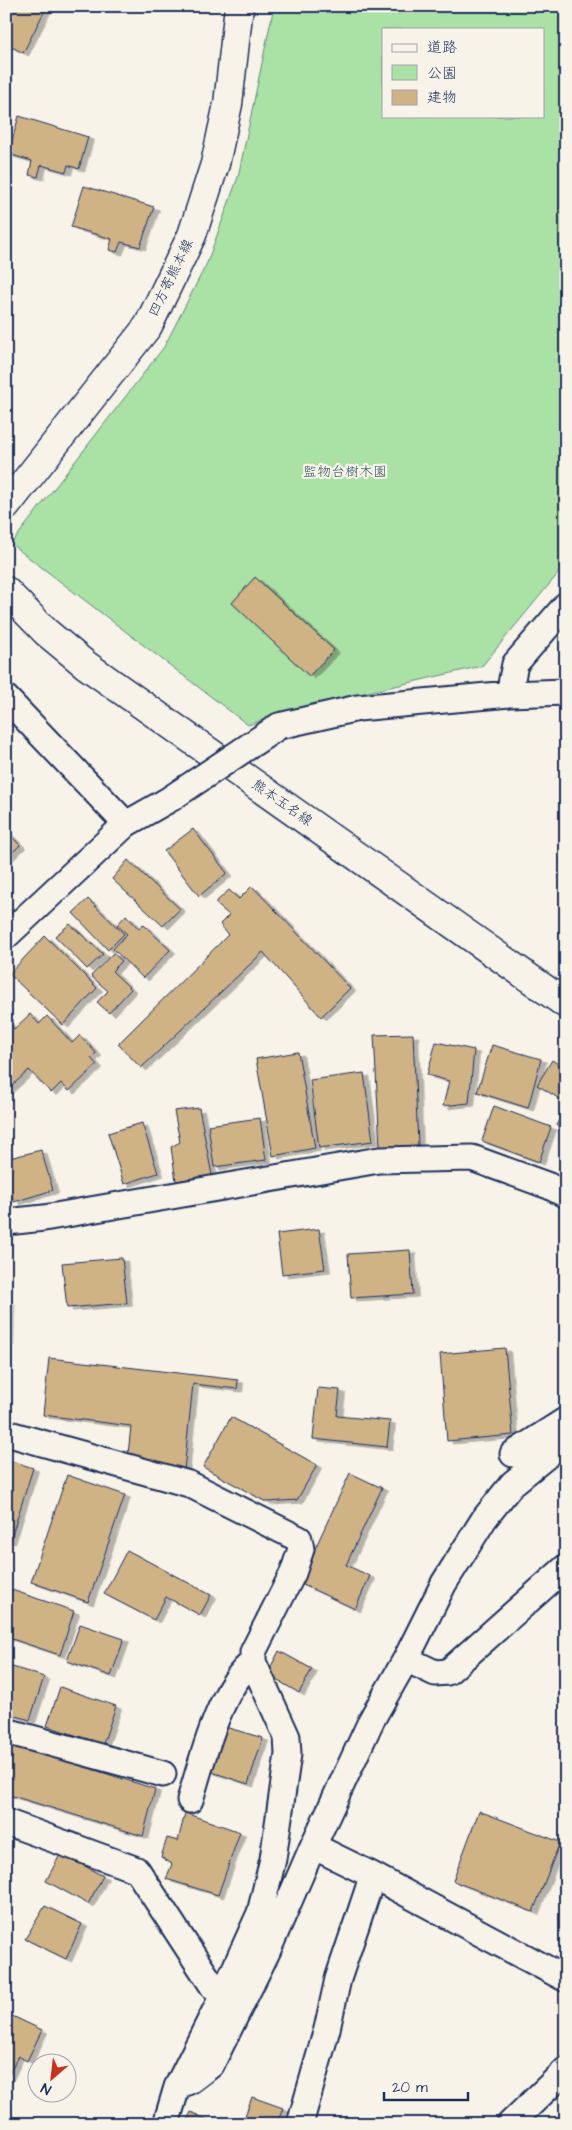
<svg xmlns="http://www.w3.org/2000/svg" width="572" height="2130" font-family="'Architects Daughter','Klee One',sans-serif">
	<style>
		.green { fill: #aae1a4; stroke: #628881; fill-rule: evenodd }
		.building { fill: #cfb384; stroke: #1b2f5e; filter: url(#shadow) }
		.lines { fill: none; stroke-linecap: round; stroke-linejoin: round }
		.minor-casing { stroke: #1b2f5e; stroke-width: 29 }
		.secondary-casing { stroke: #1b2f5e; stroke-width: 31 }
		.primary-casing { stroke: #1b2f5e; stroke-width: 31 }
		.minor { stroke: #f7f3e8; stroke-width: 25 }
		.secondary { stroke: #f7f3e8; stroke-width: 28 }
		.primary { stroke: #f7f3e8; stroke-width: 28 }
		.minor-bridge-casing { stroke: #1b2f5e; stroke-width: 29; stroke-linecap: butt }
		.minor-bridge { stroke: #f7f3e8; stroke-width: 25 }
		.labels { text-anchor: middle; dominant-baseline: central; stroke-width: 4.5; stroke-linejoin: round; paint-order: stroke }
		.street-label { font-size: 14px; fill: #1b2f5e; stroke: #f7f3e8 }
		.park-label { font-size: 14px; fill: #38536c; stroke: #f7f3e8 }
	</style>
	<defs>
		<filter id="shadow"><feDropShadow dx="5.5" dy="3" stdDeviation="0" flood-color="#0004"/></filter>
	</defs>
	<rect width="100%" height="100%" fill="#f7f3e8"/>
	<filter id="ink" filterUnits="userSpaceOnUse"><feTurbulence type="fractalNoise" baseFrequency=".02" numOctaves="2"/><feDisplacementMap in="SourceGraphic" scale="10" xChannelSelector="R" yChannelSelector="G"/><feConvolveMatrix kernelMatrix="1 2 1 2 8 2 1 2 1" color-interpolation-filters="sRGB"/></filter>
	<g filter="url(#ink)">
		<path class="green" d="M274,6H566V564L482,666L295,709L248,725L11,544L164,347L207,263L238,177ZM383,29H543V116H383Z"/>
		<path class="building" d="M6,6H47L23,53L6,44Z
			M19,116L88,137L79,169L68,165L66,172L41,165L38,177L29,175L32,161L8,154Z
			M84,186L154,207L140,247L121,242L117,252L109,250L112,239L71,227Z
			M255,577L334,650L309,676L232,603Z
			M193,829L227,873L199,896L164,851Z
			M6,831L20,845L6,859Z
			M128,860L180,909L163,926L112,879Z
			M252,886L350,988L321,1017L263,952L141,1068L118,1044L228,935L220,924L229,915L215,903L229,890L239,899Z
			M88,899L124,934L108,950L73,913Z
			M126,915L139,929L143,924L170,950L143,978L113,949L127,934L117,925Z
			M70,924L103,954L87,969L55,936Z
			M45,936L97,988L63,1025L9,974Z
			M113,953L122,961L112,971L131,989L109,1013L97,1002L108,991L91,976Z
			M30,1014L39,1024L47,1016L72,1043L80,1035L96,1053L91,1058L97,1065L69,1091L61,1083L51,1093L29,1070L6,1091V1020L14,1029Z
			M413,1034L418,1145L380,1147L374,1035Z
			M436,1042L474,1050L469,1103L443,1106L449,1081L427,1075Z
			M492,1045L541,1059L528,1108L477,1092Z
			M298,1052L315,1148L273,1156L256,1059Z
			M552,1060L566,1069V1097L563,1101L537,1085Z
			M364,1073L373,1141L319,1148L310,1080Z
			M494,1106L551,1127L539,1162L482,1141Z
			M199,1108L212,1175L176,1181L171,1147L180,1142L174,1111Z
			M566,1110V1131L556,1125Z
			M260,1118L266,1160L214,1167L208,1125Z
			M142,1123L158,1173L124,1184L108,1133Z
			M6,1150L10,1158L41,1150L53,1190L14,1202L10,1187L6,1188Z
			M319,1229L325,1269L282,1274L277,1234Z
			M410,1250L413,1294L351,1298L348,1254Z
			M122,1258L127,1303L67,1308L62,1263Z
			M6,1301H9L8,1343H6Z
			M505,1348L513,1435L447,1441L440,1354Z
			M49,1358L238,1380L237,1389L193,1384L184,1470L127,1464L131,1426L43,1415Z
			M318,1388L340,1390L337,1416L390,1421L387,1447L313,1439Z
			M231,1417L317,1465L297,1500L266,1502L203,1467Z
			M6,1459L33,1468L10,1541L6,1540Z
			M350,1473L382,1488L346,1565L370,1576L355,1609L299,1583Z
			M67,1475L125,1495L88,1602L31,1582Z
			M127,1550L211,1595L200,1615L166,1597L154,1620L104,1594Z
			M6,1588L74,1611L60,1655L6,1637Z
			M80,1624L124,1639L111,1676L67,1661Z
			M279,1651L312,1669L299,1693L267,1674Z
			M6,1665L44,1677L30,1720L6,1713Z
			M60,1687L116,1706L103,1744L47,1726Z
			M225,1727L263,1738L248,1784L209,1771Z
			M6,1742L155,1789L143,1836L6,1794Z
			M479,1811L560,1842L533,1912L453,1881Z
			M185,1813L240,1832L218,1895L166,1879L172,1864L161,1857L167,1838L178,1841Z
			M61,1853L103,1876L88,1904L46,1881Z
			M45,1906L82,1924L66,1959L25,1939Z
			M6,2013L42,2030L27,2061L18,2056L6,2081Z
			M252,2097L283,2108L277,2124H242Z
			M191,2112L216,2124H185Z"/>
		<g class="lines">
			<defs>
				<path id="minor" d="M509,694L515,664L566,605
					M6,698L126,824
					M279,726L358,708L509,694L566,692
					M6,936L126,824L170,799
					M6,1222L44,1218L379,1160L472,1158L549,1186L566,1195
					M6,1433L189,1484L299,1539L301,1549L293,1573L253,1652V1662L287,1737L288,1754L273,1859L260,1913L223,1995L177,2087
					M513,1454L566,1420
					M406,1659L435,1673L448,1672L566,1567
					M6,1731L163,1774
					M190,1800C202,1761 220,1686 253,1662
					M6,1822L137,1870L214,1988L223,1995
					M313,1846L372,1875L566,1979
					M166,2124L177,2087L191,2080L211,2065L267,1952L313,1846L372,1719L406,1659L444,1583L484,1519L512,1484L566,1440
					M300,2124L327,2029L338,1979L368,1890L372,1875
					M510,2124L566,2070"/>
				<path id="secondary" d="M6,506L148,326L192,235L215,164L228,104L239,6"/>
				<path id="primary" d="M6,591L46,632L86,665L566,1004"/>
			</defs>
			<use href="#minor" class="minor-casing"/>
			<use href="#secondary" class="secondary-casing"/>
			<use href="#primary" class="primary-casing"/>
			<use href="#minor" class="minor"/>
			<use href="#secondary" class="secondary"/>
			<use href="#primary" class="primary"/>
			<defs>
				<path id="minor-bridge" d="M170,799L279,726"/>
			</defs>
			<use href="#minor-bridge" class="minor-bridge-casing"/>
			<use href="#minor-bridge" class="minor-bridge"/>
		</g>
	</g>
	<g class="labels">
		<g class="street-label">
			<text transform="translate(171 278) rotate(-64)">四方寄熊本線</text>
			<text transform="translate(282 803) rotate(35)">熊本玉名線</text>
		</g>
		<g class="park-label">
			<text x="345" y="472">監物台樹木園</text>
		</g>
	</g>
	<rect width="572" height="2130" fill="none" stroke="#f7f3e8" stroke-width="25"/>
	<rect x="12" y="12" width="547" height="2105" fill="none" stroke="#1b2f5e" stroke-width="2" filter="url(#ink)"/>
	<rect x="382" y="28" width="162" height="90" fill="#f7f3e8" stroke="#9fa5b1"/>
	<rect x="392" y="44" width="25" height="8" fill="#f7f3e8" stroke="#9fa5b1"/>
	<text x="427" y="52" font-size="15" fill="#1b2f5e">道路</text>
	<rect x="392" y="65" width="25" height="15" fill="#aae1a4" stroke="#9fa5b1"/>
	<text x="427" y="78" font-size="15" fill="#1b2f5e">公園</text>
	<rect x="392" y="90" width="25" height="15" fill="#cfb384" stroke="#9fa5b1"/>
	<text x="427" y="102" font-size="15" fill="#1b2f5e">建物</text>
	<g transform="translate(52 2078) rotate(208)"><circle r="24" fill="#f7f3e8" stroke="#9fa5b1"/>
	<path d="M0-4L9 19L0 12L-9 19Z" fill="#c8321e"/>
	<text y="-8" font-size="14" font-weight="bold" text-anchor="middle" fill="#1b2f5e">N</text>
	</g>
	<path d="M384 2092v8h84v-8" fill="none" stroke="#1b2f5e" stroke-width="2.5"/>
	<text x="392" y="2092" font-size="15" fill="#1b2f5e" stroke="#f7f3e8" stroke-width="4" paint-order="stroke">20 m</text>
</svg>
